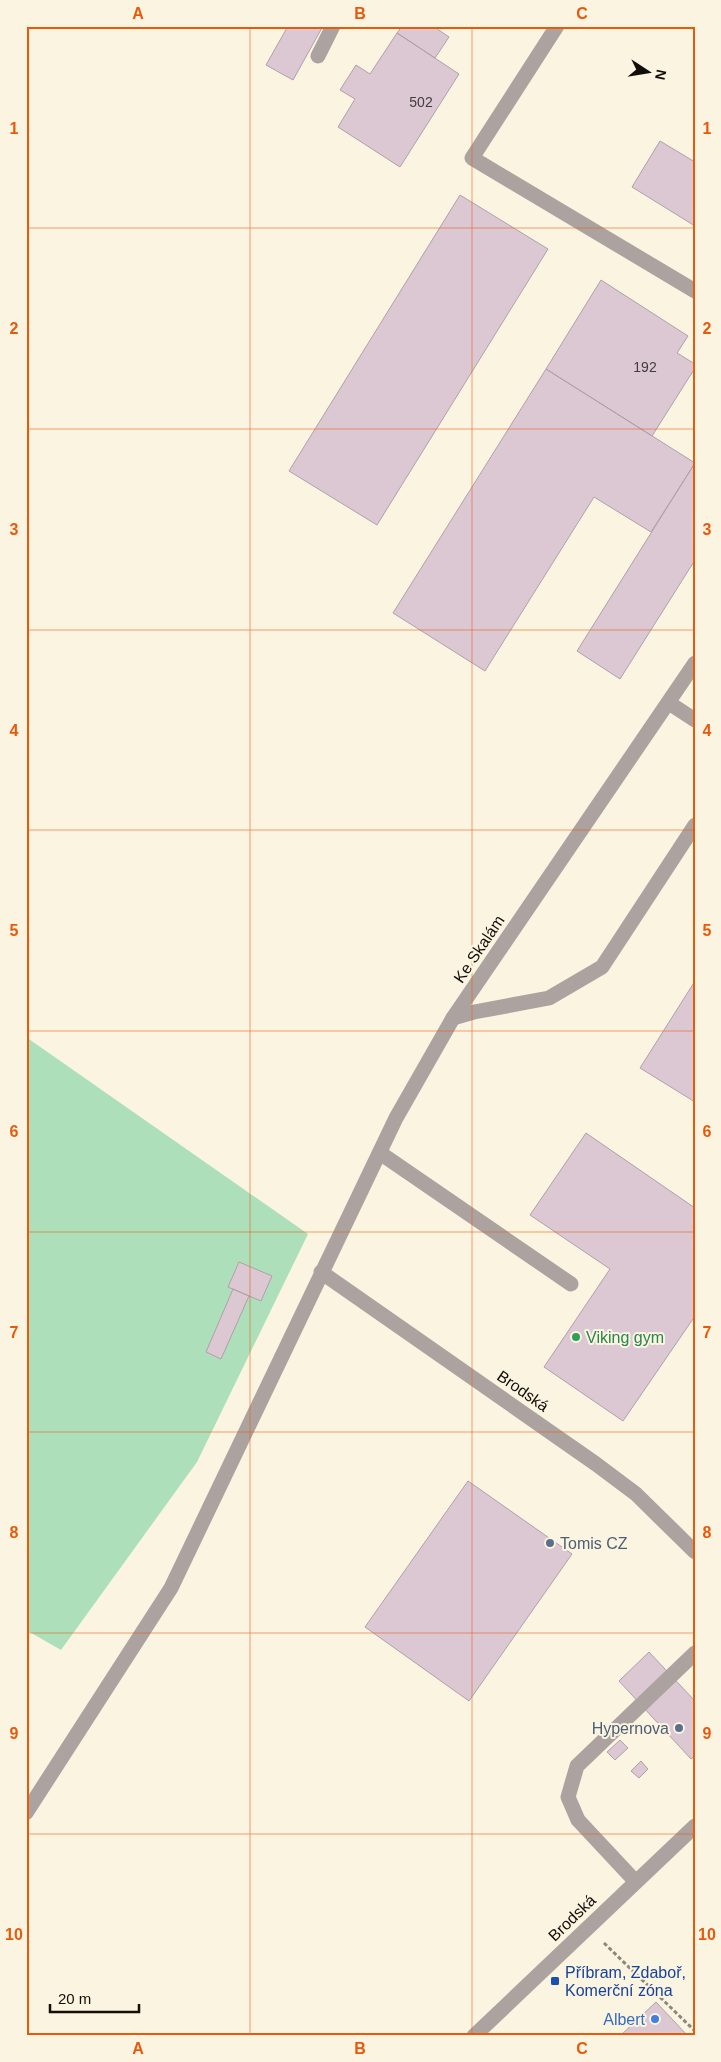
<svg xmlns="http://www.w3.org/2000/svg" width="721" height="2062" font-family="Arial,sans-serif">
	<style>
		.green { fill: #ade0ba }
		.building { fill: #dbc8d3; stroke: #b29faa }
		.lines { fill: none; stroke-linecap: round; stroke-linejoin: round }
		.path { stroke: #8c877a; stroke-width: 3; stroke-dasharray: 4 2.5; stroke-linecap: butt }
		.service { stroke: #aca3a0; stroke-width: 15 }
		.minor { stroke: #aca3a0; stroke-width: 15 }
		.grid { fill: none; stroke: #e8590c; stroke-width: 1; stroke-opacity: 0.55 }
		.leisure-dot { fill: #2e9e5b; stroke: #fbf4e1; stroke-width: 2 }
		.service-dot { fill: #5c6f8a; stroke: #fbf4e1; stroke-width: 2 }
		.transit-dot { fill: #1a4fb4; stroke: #fbf4e1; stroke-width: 2 }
		.shop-dot { fill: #3f7fe0; stroke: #fbf4e1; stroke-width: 2 }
		.labels { text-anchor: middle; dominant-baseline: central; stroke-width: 4; stroke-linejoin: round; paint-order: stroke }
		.number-label { font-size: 14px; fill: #443c3b }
		.street-label { font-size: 16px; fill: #110e08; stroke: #fbf4e1 }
		.leisure-label { font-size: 16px; fill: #27864d; stroke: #fbf4e1; text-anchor: start }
		.service-label { font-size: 16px; fill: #4e5e75; stroke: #fbf4e1; text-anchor: start }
		.transit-label { font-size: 16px; fill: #164399; stroke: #fbf4e1; text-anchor: start }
		.shop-label { font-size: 16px; fill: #366cbe; stroke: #fbf4e1; text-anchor: end }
		.neatline { fill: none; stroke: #e8590c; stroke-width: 2 }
		.grid-label { font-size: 16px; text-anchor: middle; font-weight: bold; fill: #e8590c }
	</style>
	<rect width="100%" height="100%" fill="#fbf4e1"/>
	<path class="green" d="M26,1037L308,1234L197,1462L61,1650L26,1630Z"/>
	<path class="building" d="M288,26H323L293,80L266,65Z
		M402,26H433L449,37L435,58L397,33Z
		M397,33L459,74L400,167L338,127L355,99L340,90L356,65L370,74Z
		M660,141L695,162V226L632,187Z
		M460,195L548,249L377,525L289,471Z
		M601,280L688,336L677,353L695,364V368L652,436L546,369Z
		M546,369L695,463L651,532L594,497L485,671L393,613Z
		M695,463V560L620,679L577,651Z
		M695,981V1102L640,1068Z
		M586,1133L695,1208V1316L623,1421L544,1367L610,1269L530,1215Z
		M239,1262L272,1276L261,1301L228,1287Z
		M233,1289L249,1296L221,1359L206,1352Z
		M468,1481L572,1554L469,1701L365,1627Z
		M649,1652L695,1701V1756L691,1759L619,1681Z
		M620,1740L628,1748L615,1760L607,1752Z
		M641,1761L648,1769L639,1778L631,1771Z
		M656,2002L688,2036H620Z"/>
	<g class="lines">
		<path class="path" d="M604,1943L695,2031"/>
		<path class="service" d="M557,26L472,158L695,291
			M318,56L333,26
			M669,703L695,720
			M453,1018L474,1012L549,998L602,967L695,825
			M380,1153L571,1284
			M635,1881L578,1820L568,1797L577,1766L695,1653"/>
		<path class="minor" d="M321,1272L596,1464L636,1494L695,1552
			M26,1813L171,1588L396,1118L453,1018L695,663
			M474,2036L695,1826"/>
	</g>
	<path class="grid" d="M250,26V2036M472,26V2036M26,228H695M26,429H695M26,630H695M26,830H695M26,1031H695M26,1232H695M26,1432H695M26,1633H695M26,1834H695"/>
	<circle class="leisure-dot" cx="576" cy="1337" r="5"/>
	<g class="service-dot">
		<circle cx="550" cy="1543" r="5"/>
		<circle cx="679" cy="1728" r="5"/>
	</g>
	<rect class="transit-dot" x="550" y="1976" width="10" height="10" rx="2.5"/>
	<circle class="shop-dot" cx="655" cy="2019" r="5"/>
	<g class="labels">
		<g class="number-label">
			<text x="421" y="102">502</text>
			<text x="645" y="367">192</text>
		</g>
		<g class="street-label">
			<text transform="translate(479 949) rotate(-56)">Ke Skalám</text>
			<text transform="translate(523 1391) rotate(35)">Brodská</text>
			<text transform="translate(572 1918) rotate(-44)">Brodská</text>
		</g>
		<g class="leisure-label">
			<text x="586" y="1337">Viking gym</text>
		</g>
		<g class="service-label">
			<text x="560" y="1543">Tomis CZ</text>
			<text x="669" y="1728" text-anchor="end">Hypernova</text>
		</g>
		<g class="transit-label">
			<text x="565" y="1972">Příbram, Zdaboř,<tspan x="565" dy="18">Komerční zóna</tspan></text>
		</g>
		<g class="shop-label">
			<text x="645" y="2019">Albert</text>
		</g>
	</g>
	<rect width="721" height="2062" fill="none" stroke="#fbf4e1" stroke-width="55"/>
	<g transform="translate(648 72) rotate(102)" stroke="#fbf4e1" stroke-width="4" paint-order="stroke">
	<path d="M0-4L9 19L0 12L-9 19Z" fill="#110e08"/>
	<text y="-8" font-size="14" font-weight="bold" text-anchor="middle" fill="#110e08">N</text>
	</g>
	<path d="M50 2004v8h89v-8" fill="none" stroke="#110e08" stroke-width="2.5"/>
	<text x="58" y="2004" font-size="15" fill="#110e08" stroke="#fbf4e1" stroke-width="4" paint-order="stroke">20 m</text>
	<rect x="28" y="28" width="666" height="2006" class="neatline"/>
	<g class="grid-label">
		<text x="138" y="19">A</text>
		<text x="360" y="19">B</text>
		<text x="582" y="19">C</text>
		<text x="14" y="134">1</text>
		<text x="707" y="134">1</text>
		<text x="14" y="334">2</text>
		<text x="707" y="334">2</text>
		<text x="14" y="535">3</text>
		<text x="707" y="535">3</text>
		<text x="14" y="736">4</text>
		<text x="707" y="736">4</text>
		<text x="14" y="936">5</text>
		<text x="707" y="936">5</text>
		<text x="14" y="1137">6</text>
		<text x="707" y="1137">6</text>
		<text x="14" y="1338">7</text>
		<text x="707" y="1338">7</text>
		<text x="14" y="1538">8</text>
		<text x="707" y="1538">8</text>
		<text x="14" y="1739">9</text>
		<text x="707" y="1739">9</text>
		<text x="14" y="1940">10</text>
		<text x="707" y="1940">10</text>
		<text x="138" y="2054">A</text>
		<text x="360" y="2054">B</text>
		<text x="582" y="2054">C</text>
	</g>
</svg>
